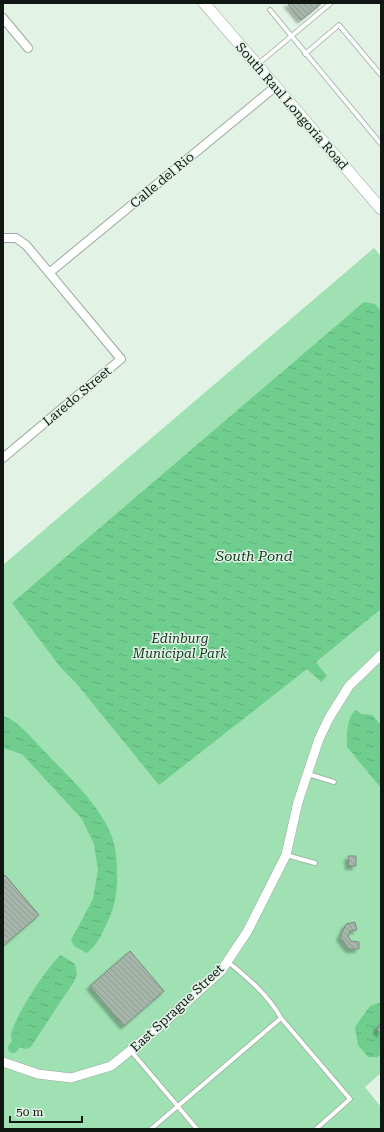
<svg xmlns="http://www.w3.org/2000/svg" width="384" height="1132" font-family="'Roboto Serif',serif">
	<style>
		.green { fill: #9fe1b2 }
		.water { fill: url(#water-ripples) }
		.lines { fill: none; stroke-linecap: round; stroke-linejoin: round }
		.canal { stroke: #6fcd8e; stroke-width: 10 }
		.building { fill: url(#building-back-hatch); stroke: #7c8b80; filter: url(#shadow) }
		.service-casing { stroke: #9aaa9e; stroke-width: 5.5 }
		.minor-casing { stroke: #9aaa9e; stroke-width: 10 }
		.tertiary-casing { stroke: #9aaa9e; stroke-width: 10 }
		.secondary-casing { stroke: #9aaa9e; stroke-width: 12 }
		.service { stroke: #fff; stroke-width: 4 }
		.minor { stroke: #fff; stroke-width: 8 }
		.tertiary { stroke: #fff; stroke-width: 9 }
		.secondary { stroke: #fff; stroke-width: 11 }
		.labels { text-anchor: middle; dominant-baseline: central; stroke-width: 3; stroke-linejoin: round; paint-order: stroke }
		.street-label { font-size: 13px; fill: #101612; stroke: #e2f3e6 }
		.park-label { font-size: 13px; font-style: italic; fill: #0e361e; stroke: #e2f3e6 }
		.water-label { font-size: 14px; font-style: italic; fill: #0f371e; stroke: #e2f3e6 }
	</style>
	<defs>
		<pattern id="water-ripples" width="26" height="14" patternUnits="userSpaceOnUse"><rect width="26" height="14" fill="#6fcd8e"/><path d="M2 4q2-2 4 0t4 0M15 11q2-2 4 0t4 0" fill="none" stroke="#5faf79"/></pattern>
		<pattern id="building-back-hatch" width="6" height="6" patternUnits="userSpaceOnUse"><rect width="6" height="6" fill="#a6b6aa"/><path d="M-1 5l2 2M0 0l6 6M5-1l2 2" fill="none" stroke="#8e9c91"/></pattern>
		<filter id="shadow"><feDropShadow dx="-3.5" dy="3.5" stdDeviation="1" flood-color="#0004"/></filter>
	</defs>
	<rect width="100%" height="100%" fill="#e2f3e6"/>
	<path class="green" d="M374,248L381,256V1073L365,1087L381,1107V1129H3V565Z"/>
	<path class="water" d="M364,302L375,304L381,311V609L316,662L327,676L321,682L307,669L159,785L76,683L61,668L12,603Z
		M356,710L361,714L372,715L381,725V788L347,747C347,735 346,718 356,710Z
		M3,716C18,720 36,743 47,754C70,778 100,805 112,837C116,848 117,862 117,873C118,890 115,906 108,921C102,933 98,945 87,953L74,946L71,940L93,899L98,870L94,844L82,819L22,754L3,748Z
		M61,955L75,964L77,974L75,980L30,1048L24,1049L13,1044C12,1041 11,1038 11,1035C14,1018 47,966 61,955Z
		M381,1002V1054L377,1057H368L358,1045L355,1027L370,1006Z"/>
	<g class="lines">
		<path class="canal" d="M13,1048L23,1034"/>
	</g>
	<path class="building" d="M287,3H322L301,20Z
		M348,856H356V866H349Z
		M5,875L39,915L3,946V877Z
		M355,922L357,930L350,931L348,936L351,941L359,942V949H349L340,937L346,924Z
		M130,951L164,991L124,1026L90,986Z
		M381,1024V1034L377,1030L379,1025Z"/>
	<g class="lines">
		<defs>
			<path id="service" d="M270,10L381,144
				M305,54L339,25L381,75
				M258,64L331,3
				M308,774L334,782
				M286,855L315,863
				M228,962C248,978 268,995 281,1018
				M131,1051L197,1129
				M151,1129L281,1018L350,1099L316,1129"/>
			<path id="minor" d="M3,18L28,48
				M3,238H16L26,245L121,359L3,458
				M49,273L275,87"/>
			<path id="tertiary" d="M3,1062L38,1074L71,1078L111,1066L157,1029L221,971L247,932L286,855L298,802L319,739L329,718L349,686L381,655"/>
			<path id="secondary" d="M204,3L381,209"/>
		</defs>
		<use href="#service" class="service-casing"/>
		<use href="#minor" class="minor-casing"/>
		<use href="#tertiary" class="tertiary-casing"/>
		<use href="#secondary" class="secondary-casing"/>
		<use href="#service" class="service"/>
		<use href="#minor" class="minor"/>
		<use href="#tertiary" class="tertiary"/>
		<use href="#secondary" class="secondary"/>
	</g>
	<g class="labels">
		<g class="street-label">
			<text transform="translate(292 106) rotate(49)">South Raul Longoria Road</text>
			<text transform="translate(162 180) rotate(-40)">Calle del Rio</text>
			<text transform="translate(77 396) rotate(-40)">Laredo Street</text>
			<text transform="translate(177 1008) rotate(-43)">East Sprague Street</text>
		</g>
		<g class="park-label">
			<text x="180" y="638">Edinburg<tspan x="180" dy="15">Municipal Park</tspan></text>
		</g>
		<g class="water-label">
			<text x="254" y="556">South Pond</text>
		</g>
	</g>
	<rect width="384" height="1132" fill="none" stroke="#101612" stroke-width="8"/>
	<path d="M10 1116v6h72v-6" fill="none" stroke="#101612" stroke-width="2"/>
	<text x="16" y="1116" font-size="12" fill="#101612" stroke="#e2f3e6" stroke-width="3" paint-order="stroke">50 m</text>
</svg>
